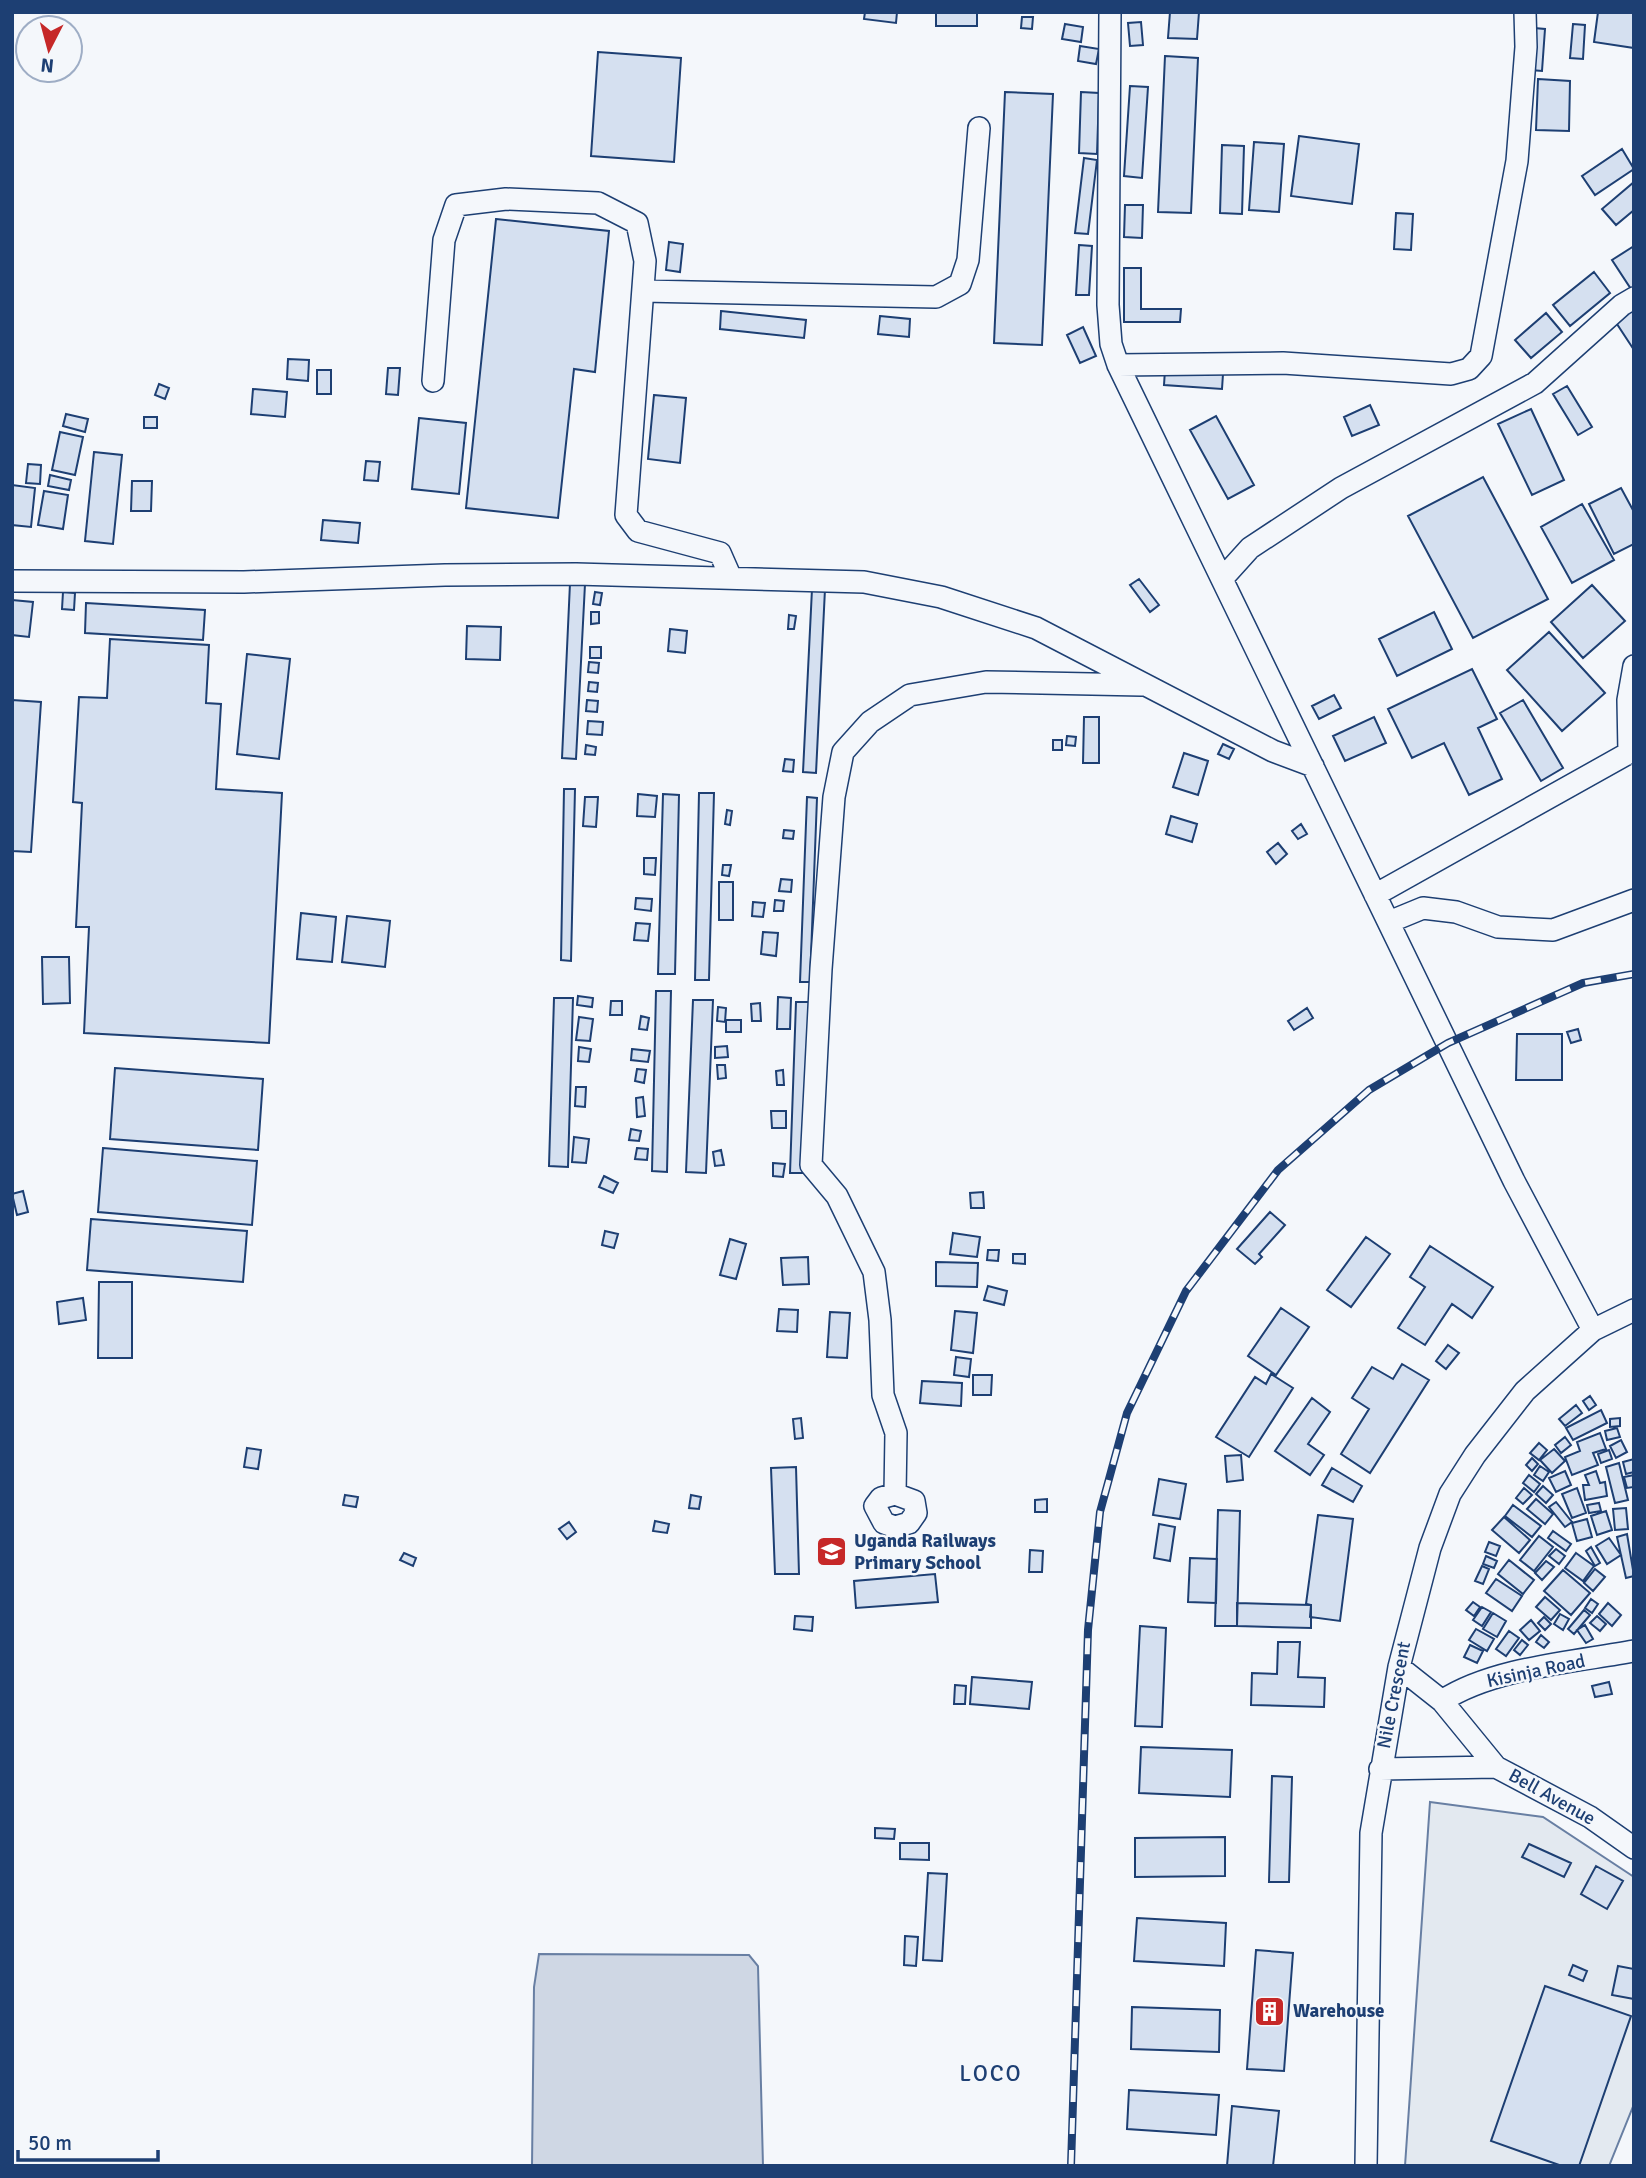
<svg xmlns="http://www.w3.org/2000/svg" width="1646" height="2178" font-family="Signika,sans-serif">
	<style>
		.green { fill: #e3e9f0; stroke: #687fa3; stroke-width: 2 }
		.water { fill: #cfd7e4; stroke: #687fa3; stroke-width: 2 }
		.building { fill: #d5e0f0; stroke: #1d3f73; stroke-width: 2 }
		.lines { fill: none; stroke-linecap: round; stroke-linejoin: round }
		.minor-casing { stroke: #1d3f73; stroke-width: 24 }
		.minor { stroke: #f4f7fb; stroke-width: 21 }
		.rail-casing { stroke: #1d3f73; stroke-width: 8 }
		.rail { stroke: #f4f7fb; stroke-width: 5; stroke-dasharray: 16; stroke-linecap: butt }
		.labels { text-anchor: middle; dominant-baseline: central; stroke-width: 5; stroke-linejoin: round; paint-order: stroke }
		.poi-label { font-size: 19px; font-weight: bold; fill: #1d3f73; stroke: #f4f7fb; text-anchor: start }
		.street-label { font-size: 19px; fill: #1d3f73; stroke: #f4f7fb }
		.quarter-label { font-size: 23px; letter-spacing: 2px; fill: #1d3f73; stroke: #f4f7fb }
	</style>
	<rect width="100%" height="100%" fill="#f4f7fb"/>
	<path class="green" d="M1430,1802L1543,1817L1634,1877V2104L1609,2166H1405Z"/>
	<path class="water" d="M539,1954L749,1955L758,1966L763,2166H532L534,1987Z"/>
	<path class="building" d="M865,12H897L896,23L864,19Z
		M936,12H977V26H936Z
		M1170,12H1199L1197,39L1168,38Z
		M1598,12H1634V48L1594,42Z
		M1022,17H1033L1032,29L1021,28Z
		M1141,22L1143,45L1130,46L1128,23Z
		M1065,24L1083,27L1081,42L1062,39Z
		M1573,24L1585,25L1583,59L1570,58Z
		M1534,28L1545,29L1542,71L1531,70Z
		M1080,46L1099,49L1096,64L1078,61Z
		M598,52L681,58L674,162L591,156Z
		M1165,56L1198,58L1191,213L1158,212Z
		M1538,79L1570,81L1569,131L1536,130Z
		M1130,86L1148,87L1142,178L1124,176Z
		M1005,92L1053,94L1042,345L994,343Z
		M1081,92L1099,93L1097,154L1079,153Z
		M1299,136L1359,144L1352,204L1291,196Z
		M1254,142L1284,144L1279,212L1249,210Z
		M1222,145L1244,146L1242,214L1220,213Z
		M1622,149L1634,169L1595,195L1582,176Z
		M1084,158L1097,160L1088,234L1075,233Z
		M1634,182V210L1616,225L1602,209Z
		M1125,205H1143L1142,238L1124,237Z
		M1396,213L1413,214L1411,250L1394,249Z
		M496,219L609,231L595,372L574,369L558,518L466,508Z
		M669,242L683,244L680,272L666,270Z
		M1079,245L1092,246L1089,295H1076Z
		M1634,246V287L1631,289L1612,260Z
		M1124,268H1141V309H1181L1180,322H1124Z
		M1594,272L1610,293L1570,326L1553,305Z
		M1634,309V350L1615,321Z
		M721,311L806,320L804,338L720,329Z
		M1546,313L1562,332L1531,358L1515,340Z
		M880,316L910,319L909,337L878,334Z
		M1083,327L1096,356L1080,363L1067,335Z
		M288,359L309,360L308,381L287,379Z
		M388,368H400L398,395L386,394Z
		M317,370H331V394H317Z
		M1165,370L1223,374L1222,389L1164,385Z
		M159,384L169,388L165,399L155,395Z
		M1567,386L1592,427L1578,435L1553,394Z
		M253,389L287,392L285,417L251,414Z
		M654,395L686,398L680,463L648,459Z
		M1370,405L1379,425L1352,436L1344,417Z
		M1531,409L1564,480L1532,495L1498,424Z
		M66,414L88,419L85,432L63,426Z
		M1216,416L1254,485L1228,499L1190,430Z
		M144,417H157V428H144Z
		M419,418L466,423L459,494L412,489Z
		M60,432L83,437L75,475L52,470Z
		M94,452L122,455L113,544L85,541Z
		M366,461L380,462L378,481L364,480Z
		M28,464L41,465L40,484L26,483Z
		M50,475L71,480L69,490L48,486Z
		M1483,477L1548,599L1473,638L1408,516Z
		M132,481H152L151,511H131Z
		M12,485L35,488L31,527L12,525Z
		M1621,488L1634,512V544L1614,554L1589,504Z
		M44,491L68,495L63,529L38,525Z
		M1582,504L1614,560L1572,583L1541,527Z
		M323,520L360,523L358,543L321,540Z
		M1139,579L1159,605L1150,612L1130,585Z
		M570,583L585,584L576,759L562,758Z
		M1592,585L1625,621L1583,658L1551,622Z
		M812,589H825L816,773L803,772Z
		M63,592L75,593L74,610L62,609Z
		M595,592L602,593L600,605L593,604Z
		M12,600L33,602L29,637L12,635Z
		M86,603L205,610L203,640L85,633Z
		M591,612H599V623L591,624Z
		M1434,612L1452,649L1397,676L1379,639Z
		M789,615L796,616L794,629H788Z
		M467,626L501,627L500,660L466,659Z
		M670,629L687,631L685,653L668,651Z
		M1549,632L1605,693L1562,731L1507,670Z
		M110,639L209,645L206,703L221,704L216,789L282,793L269,1043L84,1033L89,927H76L82,803L73,802L79,697L107,698Z
		M590,647H601V658H590Z
		M247,654L290,659L279,759L237,754Z
		M589,662L599,663L598,673L588,672Z
		M1472,669L1497,719L1478,728L1502,779L1469,795L1444,743L1412,758L1388,709Z
		M589,682L598,683L597,692L588,691Z
		M1334,695L1341,708L1319,719L1312,706Z
		M12,700L41,702L31,852L12,851Z
		M587,700L598,701L597,712L586,711Z
		M1523,700L1563,768L1541,781L1500,713Z
		M1084,717H1099V763H1083Z
		M1374,717L1386,743L1345,761L1333,736Z
		M588,721L603,722L602,735L587,734Z
		M1067,736L1076,737L1075,746L1066,745Z
		M1053,740H1062V750H1053Z
		M1223,744L1234,749L1229,759L1218,754Z
		M586,745L596,747L595,755L585,754Z
		M1184,753L1208,761L1198,795L1173,787Z
		M785,759L794,760L793,772L783,771Z
		M564,789H575L571,961L561,960Z
		M699,793H714L709,980H695Z
		M638,794L657,796L655,817L637,816Z
		M663,794L679,795L675,974H658Z
		M585,797H598L596,827L583,826Z
		M807,797L817,798L810,982H800Z
		M727,810L732,811L730,825L725,824Z
		M1171,816L1197,824L1192,842L1166,834Z
		M1301,824L1307,834L1298,839L1292,831Z
		M784,830L794,831L793,839L783,838Z
		M1278,843L1287,854L1276,864L1267,852Z
		M644,858H656L655,875L644,874Z
		M723,865H731L729,876L722,875Z
		M781,879L792,880L791,892L779,891Z
		M719,882H733V920H719Z
		M636,898L652,899L651,911L635,909Z
		M775,900L784,901L783,911H774Z
		M753,902L765,903L763,917L752,916Z
		M301,913L336,917L332,962L297,959Z
		M347,916L390,921L385,967L342,962Z
		M636,923L650,924L648,941L634,940Z
		M763,932L778,933L776,956L761,954Z
		M42,957H69L70,1003L43,1004Z
		M656,991H671L667,1172L652,1171Z
		M578,996L593,998L592,1007L577,1005Z
		M778,997L791,998L790,1029H777Z
		M554,998H573L568,1167L549,1166Z
		M693,1000H713L706,1173L686,1172Z
		M611,1001H622V1015H610Z
		M796,1002H810L803,1173H790Z
		M760,1003L761,1021H752L751,1004Z
		M718,1007L726,1008L725,1022L717,1021Z
		M1307,1008L1313,1018L1294,1030L1288,1021Z
		M641,1016L649,1018L647,1030L639,1029Z
		M579,1017L593,1019L590,1041L576,1040Z
		M726,1020H741V1032H726Z
		M1578,1029L1581,1040L1571,1043L1567,1032Z
		M1517,1034H1562V1080H1516Z
		M727,1046L728,1057L715,1058V1047Z
		M579,1047L591,1049L589,1062L578,1061Z
		M632,1049L650,1051L648,1062L631,1060Z
		M717,1065H725L726,1078L718,1079Z
		M115,1068L263,1079L258,1150L110,1139Z
		M637,1069L646,1070L644,1083L635,1081Z
		M783,1070L784,1085H777L776,1071Z
		M576,1087H586L585,1107L575,1106Z
		M643,1097L645,1116L637,1117L636,1098Z
		M771,1111H786V1128H772Z
		M631,1129L641,1131L639,1141L629,1140Z
		M574,1137L589,1139L586,1163L572,1162Z
		M103,1148L257,1161L252,1225L98,1212Z
		M637,1148L648,1149L647,1160L635,1159Z
		M721,1150L724,1165L715,1166L713,1152Z
		M773,1163L785,1164L783,1177L773,1176Z
		M604,1176L618,1183L613,1193L599,1187Z
		M23,1191L28,1212L17,1215L12,1194Z
		M983,1192L984,1208H971L970,1193Z
		M1270,1212L1285,1225L1259,1254L1262,1257L1255,1264L1237,1249Z
		M91,1219L247,1231L243,1282L87,1270Z
		M605,1231L618,1234L614,1248L602,1245Z
		M953,1233L980,1237L977,1257L950,1254Z
		M1366,1237L1390,1254L1351,1307L1327,1290Z
		M730,1239L746,1244L736,1279L720,1275Z
		M1430,1246L1493,1287L1472,1318L1452,1304L1425,1345L1398,1328L1425,1287L1410,1277Z
		M988,1250H999L998,1261L987,1260Z
		M1013,1254H1025V1264L1013,1263Z
		M808,1257L809,1284L783,1285L781,1258Z
		M936,1262L978,1263L977,1287L936,1286Z
		M99,1282H132V1358H98Z
		M988,1286L1007,1291L1004,1305L984,1300Z
		M83,1298L86,1320L59,1324L57,1302Z
		M1281,1308L1309,1327L1276,1375L1248,1356Z
		M779,1309L798,1310L797,1332L777,1331Z
		M955,1311L977,1313L973,1353L951,1350Z
		M830,1312L850,1313L847,1358L827,1357Z
		M1448,1345L1459,1353L1446,1369L1436,1361Z
		M956,1357L971,1359L969,1377L954,1375Z
		M1402,1364L1429,1380L1370,1473L1341,1454L1369,1409L1352,1398L1372,1367L1393,1379Z
		M1271,1374L1293,1388L1249,1457L1216,1437L1255,1377L1266,1384Z
		M973,1375H992L991,1395H973Z
		M922,1381L962,1383L961,1406L920,1403Z
		M1590,1396L1596,1405L1589,1410L1583,1401Z
		M1312,1398L1330,1412L1308,1444L1324,1455L1310,1475L1275,1451Z
		M1576,1405L1582,1413L1565,1426L1559,1419Z
		M1601,1410L1607,1423L1573,1440L1566,1428Z
		M801,1418L803,1438L795,1439L793,1419Z
		M1620,1418V1426L1610,1427V1419Z
		M1617,1428L1620,1437L1607,1440L1605,1431Z
		M1600,1433L1606,1449L1593,1453L1598,1465L1572,1475L1565,1457L1580,1451L1577,1442Z
		M1565,1437L1571,1445L1561,1453L1555,1445Z
		M1621,1440L1627,1452L1616,1458L1610,1446Z
		M1539,1443L1547,1450L1539,1460L1530,1453Z
		M247,1448L261,1450L258,1469L244,1467Z
		M1554,1449L1565,1461L1552,1473L1540,1460Z
		M1609,1450L1612,1459L1601,1463L1598,1454Z
		M1241,1455L1243,1480L1227,1482L1225,1456Z
		M1532,1458L1538,1464L1532,1471L1526,1465Z
		M1634,1459V1472L1626,1474L1623,1462Z
		M1619,1463L1628,1500L1615,1503L1606,1467Z
		M1540,1466L1549,1472L1543,1481L1534,1475Z
		M796,1467L799,1574H775L771,1468Z
		M1332,1468L1362,1486L1353,1502L1322,1485Z
		M1565,1471L1571,1485L1556,1492L1549,1478Z
		M1596,1471L1600,1483L1605,1482L1607,1496L1585,1500L1583,1485H1589L1585,1475Z
		M1529,1475L1540,1484L1534,1492L1523,1483Z
		M1634,1475V1487L1627,1488L1624,1477Z
		M1159,1479L1186,1484L1180,1519L1153,1515Z
		M1543,1486L1553,1495L1546,1503L1536,1494Z
		M1524,1488L1532,1495L1523,1504L1516,1498Z
		M1577,1488L1586,1513L1572,1518L1562,1494Z
		M345,1495L358,1497L356,1507L343,1505Z
		M691,1495L701,1497L699,1509L689,1508Z
		M1047,1499V1512H1035V1500Z
		M1536,1499L1553,1514L1545,1524L1527,1509Z
		M1556,1502L1572,1522L1565,1527L1549,1507Z
		M1599,1503L1601,1511L1589,1513L1587,1505Z
		M1513,1505L1541,1526L1532,1537L1505,1516Z
		M1626,1508L1628,1529L1615,1530L1613,1509Z
		M1218,1510L1240,1511L1237,1626H1215Z
		M1606,1511L1612,1530L1597,1535L1591,1516Z
		M1318,1515L1353,1519L1340,1621L1310,1617L1311,1605L1306,1604Z
		M1504,1517L1530,1540L1519,1553L1492,1530Z
		M1587,1519L1592,1537L1577,1541L1572,1523Z
		M655,1521L669,1524L667,1533L653,1531Z
		M569,1522L576,1532L567,1539L559,1529Z
		M1159,1524L1175,1527L1170,1561L1154,1558Z
		M1553,1531L1571,1544L1566,1551L1548,1538Z
		M1627,1534L1634,1576L1626,1578L1617,1537Z
		M1539,1536L1553,1547L1534,1571L1520,1560Z
		M1609,1538L1621,1555L1607,1564L1596,1546Z
		M1489,1542L1500,1546L1496,1556L1485,1552Z
		M1591,1547L1600,1563L1595,1566L1586,1551Z
		M1556,1549L1565,1556L1559,1564L1549,1556Z
		M1030,1550L1043,1551L1042,1572H1029Z
		M404,1553L416,1558L413,1566L400,1560Z
		M1576,1553L1594,1566L1583,1581L1565,1568Z
		M1486,1556L1497,1561L1494,1568L1483,1564Z
		M1190,1558L1217,1559L1216,1603L1188,1602Z
		M1509,1560L1534,1580L1523,1594L1498,1574Z
		M1546,1561L1554,1567L1542,1580L1535,1573Z
		M1482,1566L1489,1569L1483,1584L1475,1581Z
		M1595,1569L1605,1577L1593,1591L1584,1583Z
		M1563,1570L1590,1593L1571,1615L1544,1591Z
		M935,1574L938,1602L856,1608L854,1581Z
		M1496,1579L1522,1596L1512,1611L1486,1593Z
		M1545,1597L1560,1610L1551,1620L1536,1607Z
		M1591,1599L1598,1604L1592,1613L1585,1608Z
		M1473,1602L1480,1607L1474,1616L1466,1610Z
		M1237,1603L1311,1605V1628L1237,1626Z
		M1608,1603L1621,1615L1612,1626L1599,1614Z
		M1482,1607L1491,1612L1482,1626L1473,1620Z
		M1584,1610L1590,1615L1574,1634L1568,1629Z
		M1493,1613L1506,1621L1497,1637L1483,1629Z
		M1560,1614L1569,1619L1563,1630L1554,1624Z
		M795,1616L813,1617L812,1631L794,1629Z
		M1597,1616L1606,1624L1600,1631L1590,1623Z
		M1544,1617L1551,1624L1545,1630L1538,1623Z
		M1531,1620L1540,1631L1529,1640L1520,1630Z
		M1585,1625L1593,1639L1586,1643L1577,1630Z
		M1140,1626L1166,1628L1162,1727L1135,1726Z
		M1476,1629L1494,1639L1487,1651L1469,1640Z
		M1509,1631L1519,1638L1506,1656L1496,1649Z
		M1541,1635L1549,1642L1544,1648L1536,1642Z
		M1522,1640L1528,1645L1520,1655L1514,1650Z
		M1278,1642H1300L1298,1677L1325,1678L1324,1707L1251,1705L1252,1673L1277,1674Z
		M1470,1645L1483,1651L1477,1663L1464,1657Z
		M972,1677L1032,1682L1029,1709L970,1704Z
		M1609,1682L1612,1694L1595,1697L1592,1686Z
		M955,1685L966,1686L965,1704H954Z
		M1141,1747L1232,1750L1230,1797L1139,1793Z
		M1272,1776L1292,1777L1289,1882H1269Z
		M875,1828L895,1829L894,1839L875,1838Z
		M1225,1837V1876L1135,1877V1838Z
		M900,1843H929V1860L900,1859Z
		M1529,1844L1571,1863L1564,1877L1522,1857Z
		M1596,1866L1623,1881L1607,1909L1581,1894Z
		M928,1873L947,1874L942,1961L923,1960Z
		M1137,1918L1226,1923L1224,1966L1134,1961Z
		M905,1936L918,1937L916,1966L904,1965Z
		M1256,1950L1293,1953L1284,2071L1247,2069Z
		M1573,1965L1587,1971L1583,1981L1569,1975Z
		M1618,1966L1634,1969V1999L1612,1995Z
		M1545,1986L1631,2016L1579,2166H1562L1491,2141Z
		M1132,2007L1220,2010L1219,2052L1131,2049Z
		M1129,2090L1219,2095L1216,2135L1127,2129Z
		M1232,2106L1279,2111L1273,2166H1227Z"/>
	<g class="lines">
		<defs>
			<path id="minor" d="M1110,12L1108,305L1111,344L1118,365L1514,1181L1593,1330
				M643,291L936,297L960,284L968,260L979,128
				M1118,365L1283,363L1451,374L1469,369L1481,356L1517,161L1526,47L1525,12
				M433,381L444,240L456,205L506,199L598,203L637,223L645,261L626,515L638,531L720,553L731,578
				M1222,579L1250,548L1341,488L1535,383L1622,305L1634,298
				M12,581L244,582L445,575L576,574L864,582L941,597L1036,628L1273,751L1313,766
				M1629,753L1628,700L1634,666
				M1375,895L1634,750
				M1389,922L1423,908L1456,912L1498,927L1553,930L1634,900
				M895,1494L896,1433L883,1395L880,1320L874,1272L837,1196L811,1165L821,969L834,797L843,752L870,722L910,695L986,682L1142,685
				M895,1494L914,1501L916,1513L909,1523L895,1527L884,1523L875,1506L881,1498Z
				M1399,1667L1442,1701L1496,1767
				M1442,1701C1492,1668 1574,1662 1634,1651
				M1380,1769L1496,1767L1590,1817L1634,1848
				M1366,2166L1371,1833L1399,1667L1430,1548L1450,1494L1475,1455L1525,1391L1593,1330L1634,1310"/>
		</defs>
		<use href="#minor" class="minor-casing"/>
		<use href="#minor" class="minor"/>
		<defs>
			<path id="rail" d="M1071,2166L1088,1630L1100,1512L1127,1413L1186,1291L1278,1170L1369,1090L1448,1043L1583,983L1634,974"/>
		</defs>
		<use href="#rail" class="rail-casing"/>
		<use href="#rail" class="rail"/>
	</g>
	<defs>
		<symbol id="school-square" viewBox="-11 -11 22 22"><rect x="-9" y="-9" width="18" height="18" rx="4" fill="#c62828" stroke="#f4f7fb"/><path d="M0-5L7-2L0 1L-7-2ZM-4 1L0 2.5L4 1V4Q0 6-4 4Z" fill="#fff"/></symbol>
		<symbol id="building-square" viewBox="-11 -11 22 22"><rect x="-9" y="-9" width="18" height="18" rx="4" fill="#c62828" stroke="#f4f7fb"/><path d="M-4-6H4V6H1V3H-1V6H-4ZM-2.5-4.3h1.7v1.8h-1.7ZM.8-4.3h1.7v1.8H.8ZM-2.5-1h1.7V.8h-1.7ZM.8-1h1.7V.8H.8Z" fill="#fff"/></symbol>
	</defs>
	<g fill-rule="evenodd">
		<use href="#school-square" x="814" y="1534" width="35" height="35"/>
		<use href="#building-square" x="1252" y="1994" width="35" height="35"/>
	</g>
	<g class="labels">
		<g class="poi-label">
			<text x="854" y="1541">Uganda Railways<tspan x="854" dy="22">Primary School</tspan></text>
			<text x="1293" y="2011">Warehouse</text>
		</g>
		<g class="street-label">
			<text transform="translate(1536 1671) rotate(-12)">Kisinja Road</text>
			<text transform="translate(1394 1695) rotate(-79)">Nile Crescent</text>
			<text transform="translate(1552 1797) rotate(29)">Bell Avenue</text>
		</g>
		<g class="quarter-label">
			<text x="991" y="2073">LOCO</text>
		</g>
	</g>
	<rect width="1646" height="2178" fill="none" stroke="#1d3f73" stroke-width="28"/>
	<g transform="translate(49 49) rotate(186)"><circle r="33" fill="#f4f7fb" stroke="#9eadc5" stroke-width="2"/>
	<path d="M0-5L12 26L0 18L-12 26Z" fill="#c62828"/>
	<text y="-10" font-size="19" font-weight="bold" text-anchor="middle" fill="#1d3f73">N</text>
	</g>
	<path d="M18 2150v10h140v-10" fill="none" stroke="#1d3f73" stroke-width="3.5"/>
	<text x="28" y="2150" font-size="21" fill="#1d3f73" stroke="#f4f7fb" stroke-width="5" paint-order="stroke">50 m</text>
</svg>
